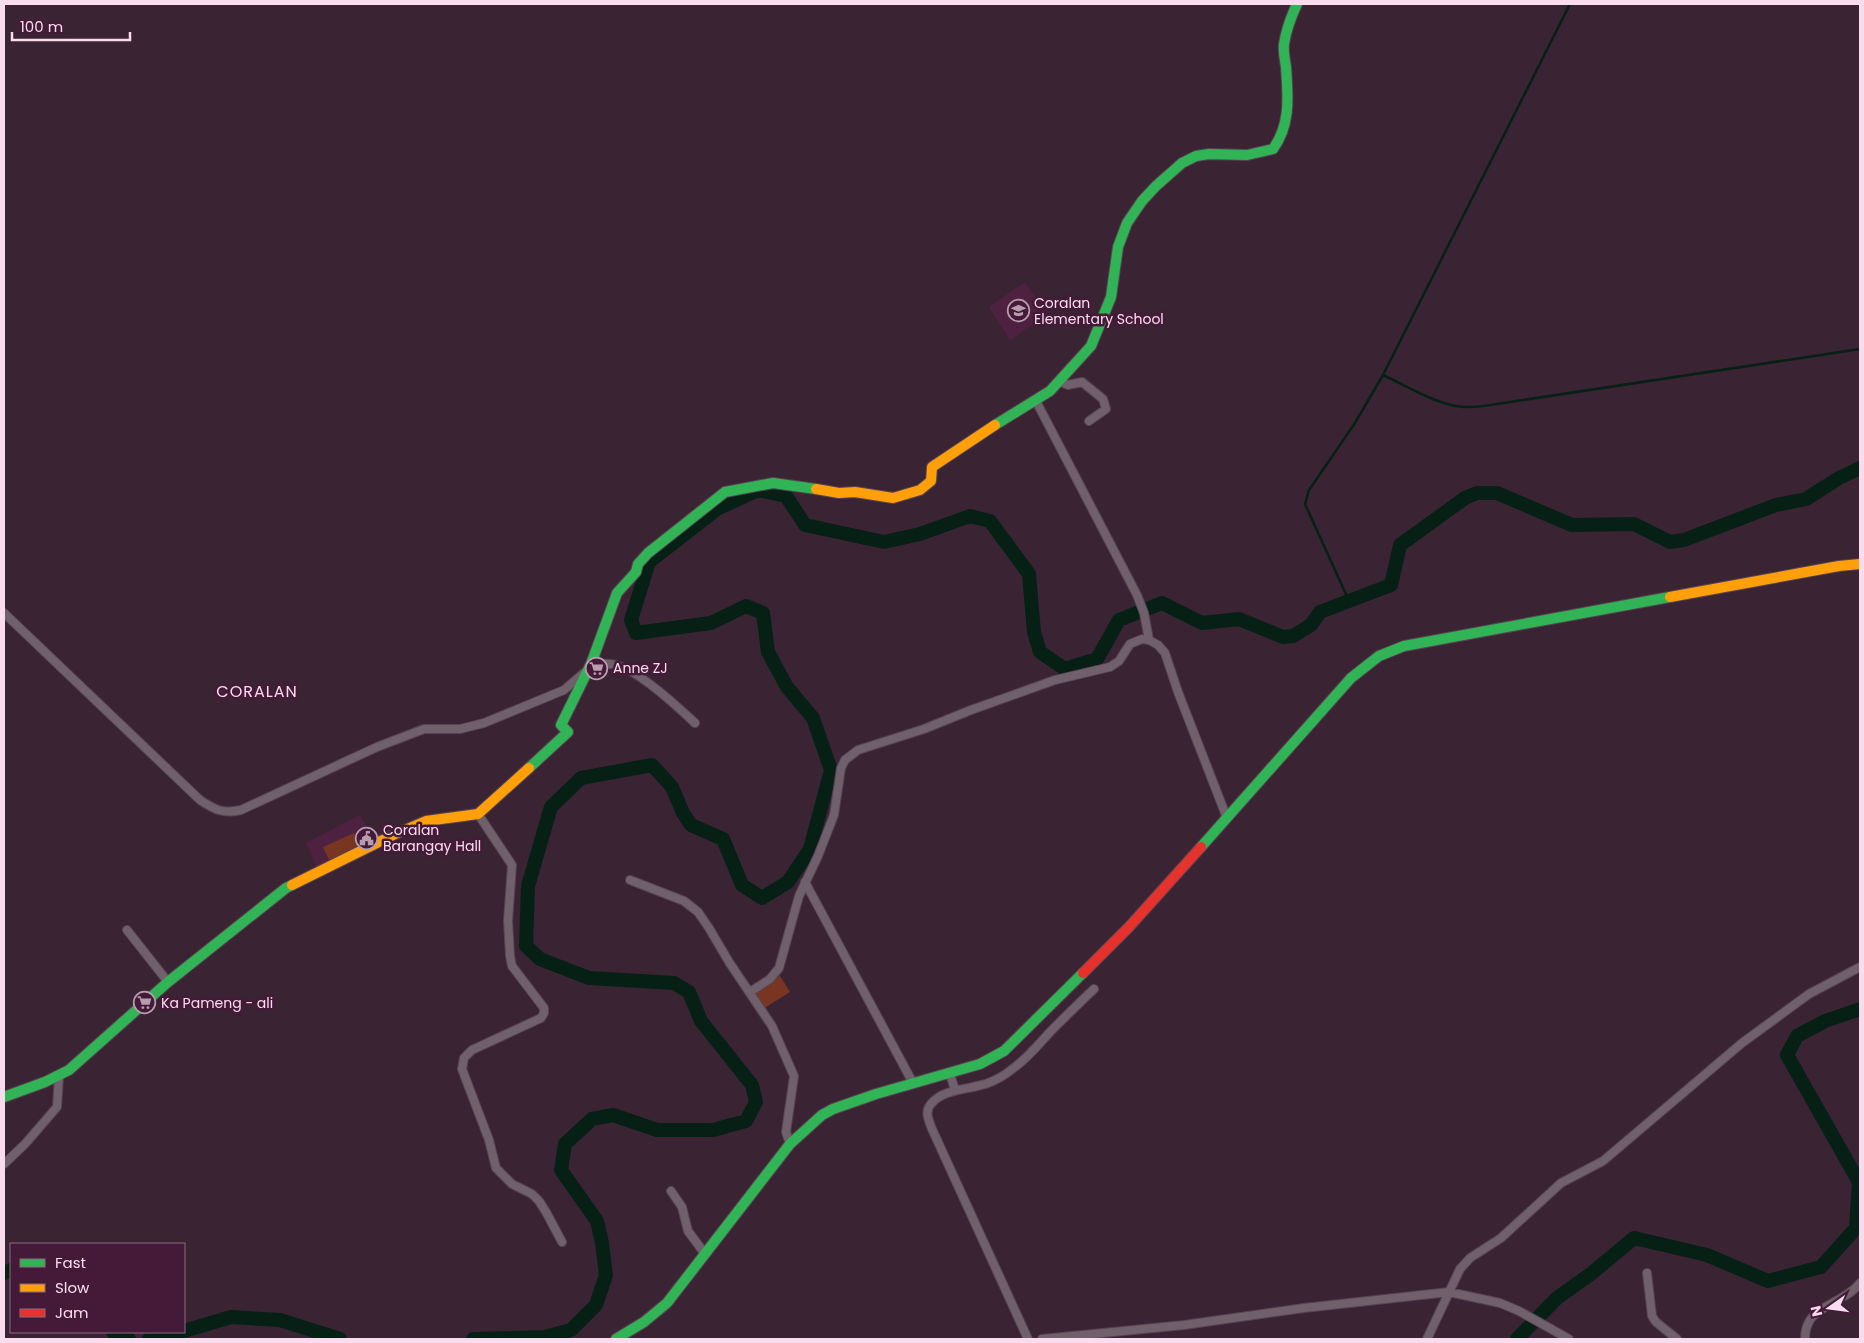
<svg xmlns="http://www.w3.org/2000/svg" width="1864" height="1343" font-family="Poppins,sans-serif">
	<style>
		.built { fill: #4e2141 }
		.green { fill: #783622 }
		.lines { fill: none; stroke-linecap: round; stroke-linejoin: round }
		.stream { stroke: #062015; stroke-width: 2.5 }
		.river { stroke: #062015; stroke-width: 14 }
		.street-casing { stroke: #584351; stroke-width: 10 }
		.fast-casing { stroke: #584351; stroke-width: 12 }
		.slow-casing { stroke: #584351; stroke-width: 12 }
		.jam-casing { stroke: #584351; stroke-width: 12 }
		.street { stroke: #70606b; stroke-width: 8 }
		.fast { stroke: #30b455; stroke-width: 10 }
		.slow { stroke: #ff9f0a; stroke-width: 10 }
		.jam { stroke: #e5322d; stroke-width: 10 }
		.labels { text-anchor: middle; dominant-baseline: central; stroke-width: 5; stroke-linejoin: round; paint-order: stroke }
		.poi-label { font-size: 14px; fill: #f9dcee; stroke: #441a38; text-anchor: start }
		.quarter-label { font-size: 16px; letter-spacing: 1px; fill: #f9dcee; stroke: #441a38 }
	</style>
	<rect width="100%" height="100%" fill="#3a2434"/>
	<path class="built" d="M1025,282L1047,314L1010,340L989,307Z
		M360,815L376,843L318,870L306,843Z"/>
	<path class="green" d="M354,833L362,850L331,864L323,847Z
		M780,976L790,992L763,1009L753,993Z"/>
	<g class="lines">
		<path class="stream" d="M1383,375C1409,387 1435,404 1463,407C1478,408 1495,404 1510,402L1860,349
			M1349,601L1305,504L1309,490L1355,423L1383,375L1570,4"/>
		<path class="river" d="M4,1273L11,1270
			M184,1331L231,1317L280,1320L340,1339
			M113,1332L129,1339
			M149,1339L179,1332
			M473,1339L545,1337L571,1330L596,1305L606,1275L602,1243L597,1221L561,1170L565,1144L592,1119L613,1115L657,1130H713L746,1121L756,1102L752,1085L701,1021L689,992L674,983L589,978L540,959L526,946L528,886L551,807L581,778L652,765L672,787L683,813L691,825L723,839L742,885L762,898L788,882L810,849L831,770L813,718L787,687L768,652L763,613L746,606L711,623L636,633L631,620L649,562L717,509L758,490L786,496L805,525L884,542L920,534L970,516L990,521L1029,574L1034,632L1040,652L1065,669L1097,659L1119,620L1162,603L1202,623L1239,619L1283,637L1293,636L1311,625L1320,612L1391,585L1400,545L1465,498L1477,493H1497L1572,525L1634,524L1670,542L1684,540L1776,505L1806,499L1839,478L1860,468
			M1517,1339L1557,1298L1592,1273L1634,1238L1707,1255L1768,1281L1821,1267L1856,1228L1859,1182L1787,1055L1797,1036L1825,1021L1860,1009"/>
		<defs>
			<path id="street" d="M1059,381L1068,385L1082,382L1103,399L1106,409L1089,421
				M1036,401L1137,595L1144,613L1149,640
				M4,613L200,800C215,810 223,814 241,810L377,747L424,729H460L484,723L564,690L585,672
				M591,664C601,663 610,663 619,666C640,672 678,707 695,723
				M478,814L512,865L508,921L510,956L512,966L544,1008V1013L541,1018L472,1050L464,1058L462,1069L489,1140L496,1168L512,1184L532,1194L539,1201L546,1212L562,1242
				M630,880L684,901L698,912L709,928L729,962L772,1026L794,1076L786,1132L790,1144
				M805,882L913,1083
				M127,930L168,982
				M750,992L770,979L779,968L799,896L818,856L834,815L841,768L845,760L858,750L924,729L971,710L1055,680L1110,667L1119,661L1130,644L1142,639L1149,640L1158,645L1165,653L1178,692L1227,818
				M950,1074L955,1090
				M4,1164L25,1144L57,1107L59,1077
				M671,1191L682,1207L688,1231L705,1254
				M1647,1273L1652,1316L1656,1322L1677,1339
				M1028,1339L932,1129C929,1121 924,1111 931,1104C944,1088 970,1090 988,1083C996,1080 1005,1075 1011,1070C1026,1060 1038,1045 1050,1032C1064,1018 1079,1003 1094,989
				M1042,1339L1184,1325L1304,1308L1449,1292L1500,1303L1519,1311L1569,1339
				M1427,1339L1460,1269L1470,1258L1501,1238L1561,1183L1603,1161L1742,1043L1809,994L1860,967
				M1805,1339C1805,1334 1806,1328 1808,1324C1814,1307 1848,1300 1860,1283"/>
			<path id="fast" d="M995,425L1050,391L1091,346L1111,297L1118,247L1127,223L1142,201L1156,186L1182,163L1196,156L1209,154L1247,155L1273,149C1291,124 1288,97 1286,67C1285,60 1283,52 1284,44C1286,30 1291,17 1297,4
				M529,768L568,732L561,725L591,664L617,593L636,572L638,564L648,553L725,492L773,483L816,489
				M1201,847L1351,678L1379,656L1404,646L1670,597
				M4,1097L45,1082L69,1070L168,982L286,888L292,885
				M616,1339L644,1322L667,1303L790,1144L822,1115L833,1109L876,1094L980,1064L1004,1051L1083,973"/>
			<path id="slow" d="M816,489L839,493L855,492L893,498L920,490L931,481L932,467L995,425
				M1670,597L1839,566L1860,564
				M292,885L393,835L426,821L478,814L529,768"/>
			<path id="jam" d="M1083,973L1129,927L1201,847"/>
		</defs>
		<use href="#street" class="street-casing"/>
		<use href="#fast" class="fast-casing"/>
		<use href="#slow" class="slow-casing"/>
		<use href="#jam" class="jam-casing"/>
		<use href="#street" class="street"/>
		<use href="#fast" class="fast"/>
		<use href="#slow" class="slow"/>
		<use href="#jam" class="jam"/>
	</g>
	<defs>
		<symbol id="school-ring" viewBox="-11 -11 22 22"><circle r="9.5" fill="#441a38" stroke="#b69cad" stroke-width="1.5"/><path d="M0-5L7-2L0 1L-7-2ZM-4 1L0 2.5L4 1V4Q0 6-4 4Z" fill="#b69cad"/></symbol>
		<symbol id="supermarket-ring" viewBox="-11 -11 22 22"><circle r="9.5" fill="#441a38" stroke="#b69cad" stroke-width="1.5"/><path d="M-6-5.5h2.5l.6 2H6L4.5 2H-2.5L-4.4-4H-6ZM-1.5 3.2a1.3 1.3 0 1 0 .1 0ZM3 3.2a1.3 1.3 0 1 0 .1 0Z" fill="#b69cad"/></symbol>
		<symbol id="civic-ring" viewBox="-11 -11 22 22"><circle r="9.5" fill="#441a38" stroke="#b69cad" stroke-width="1.5"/><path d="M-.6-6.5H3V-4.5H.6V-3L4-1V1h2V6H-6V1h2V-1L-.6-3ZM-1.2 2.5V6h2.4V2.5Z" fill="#b69cad"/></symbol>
	</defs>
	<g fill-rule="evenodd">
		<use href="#school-ring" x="1006" y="298" width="25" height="25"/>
		<use href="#supermarket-ring" x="584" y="656" width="25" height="25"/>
		<use href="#civic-ring" x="354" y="826" width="25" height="25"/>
		<use href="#supermarket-ring" x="132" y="990" width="25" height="25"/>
	</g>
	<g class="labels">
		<g class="poi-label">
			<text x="1034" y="303">Coralan<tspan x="1034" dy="16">Elementary School</tspan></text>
			<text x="613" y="668">Anne ZJ</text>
			<text x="383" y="830">Coralan<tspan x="383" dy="16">Barangay Hall</tspan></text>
			<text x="161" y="1003">Ka Pameng - ali</text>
		</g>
		<g class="quarter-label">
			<text x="257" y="691">CORALAN</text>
		</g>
	</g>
	<rect width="1864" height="1343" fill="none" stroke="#f9dcee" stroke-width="10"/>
	<rect x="10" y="1243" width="175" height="90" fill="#441a38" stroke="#8c6881"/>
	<rect x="20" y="1259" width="25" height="8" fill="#30b455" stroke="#8c6881"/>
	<text x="55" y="1268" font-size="15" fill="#f9dcee">Fast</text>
	<rect x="20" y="1284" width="25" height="8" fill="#ff9f0a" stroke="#8c6881"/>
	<text x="55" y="1293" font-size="15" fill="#f9dcee">Slow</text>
	<rect x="20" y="1309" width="25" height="8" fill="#e5322d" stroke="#8c6881"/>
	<text x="55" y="1318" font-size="15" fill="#f9dcee">Jam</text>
	<g transform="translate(1829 1308) rotate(256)" stroke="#441a38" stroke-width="4" paint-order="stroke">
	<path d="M0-4L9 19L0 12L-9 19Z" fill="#f9dcee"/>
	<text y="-8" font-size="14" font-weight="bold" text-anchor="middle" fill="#f9dcee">N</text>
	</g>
	<path d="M12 32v8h118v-8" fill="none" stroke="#f9dcee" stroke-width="2.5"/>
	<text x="20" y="32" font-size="15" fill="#f9dcee" stroke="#441a38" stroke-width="4" paint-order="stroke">100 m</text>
</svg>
